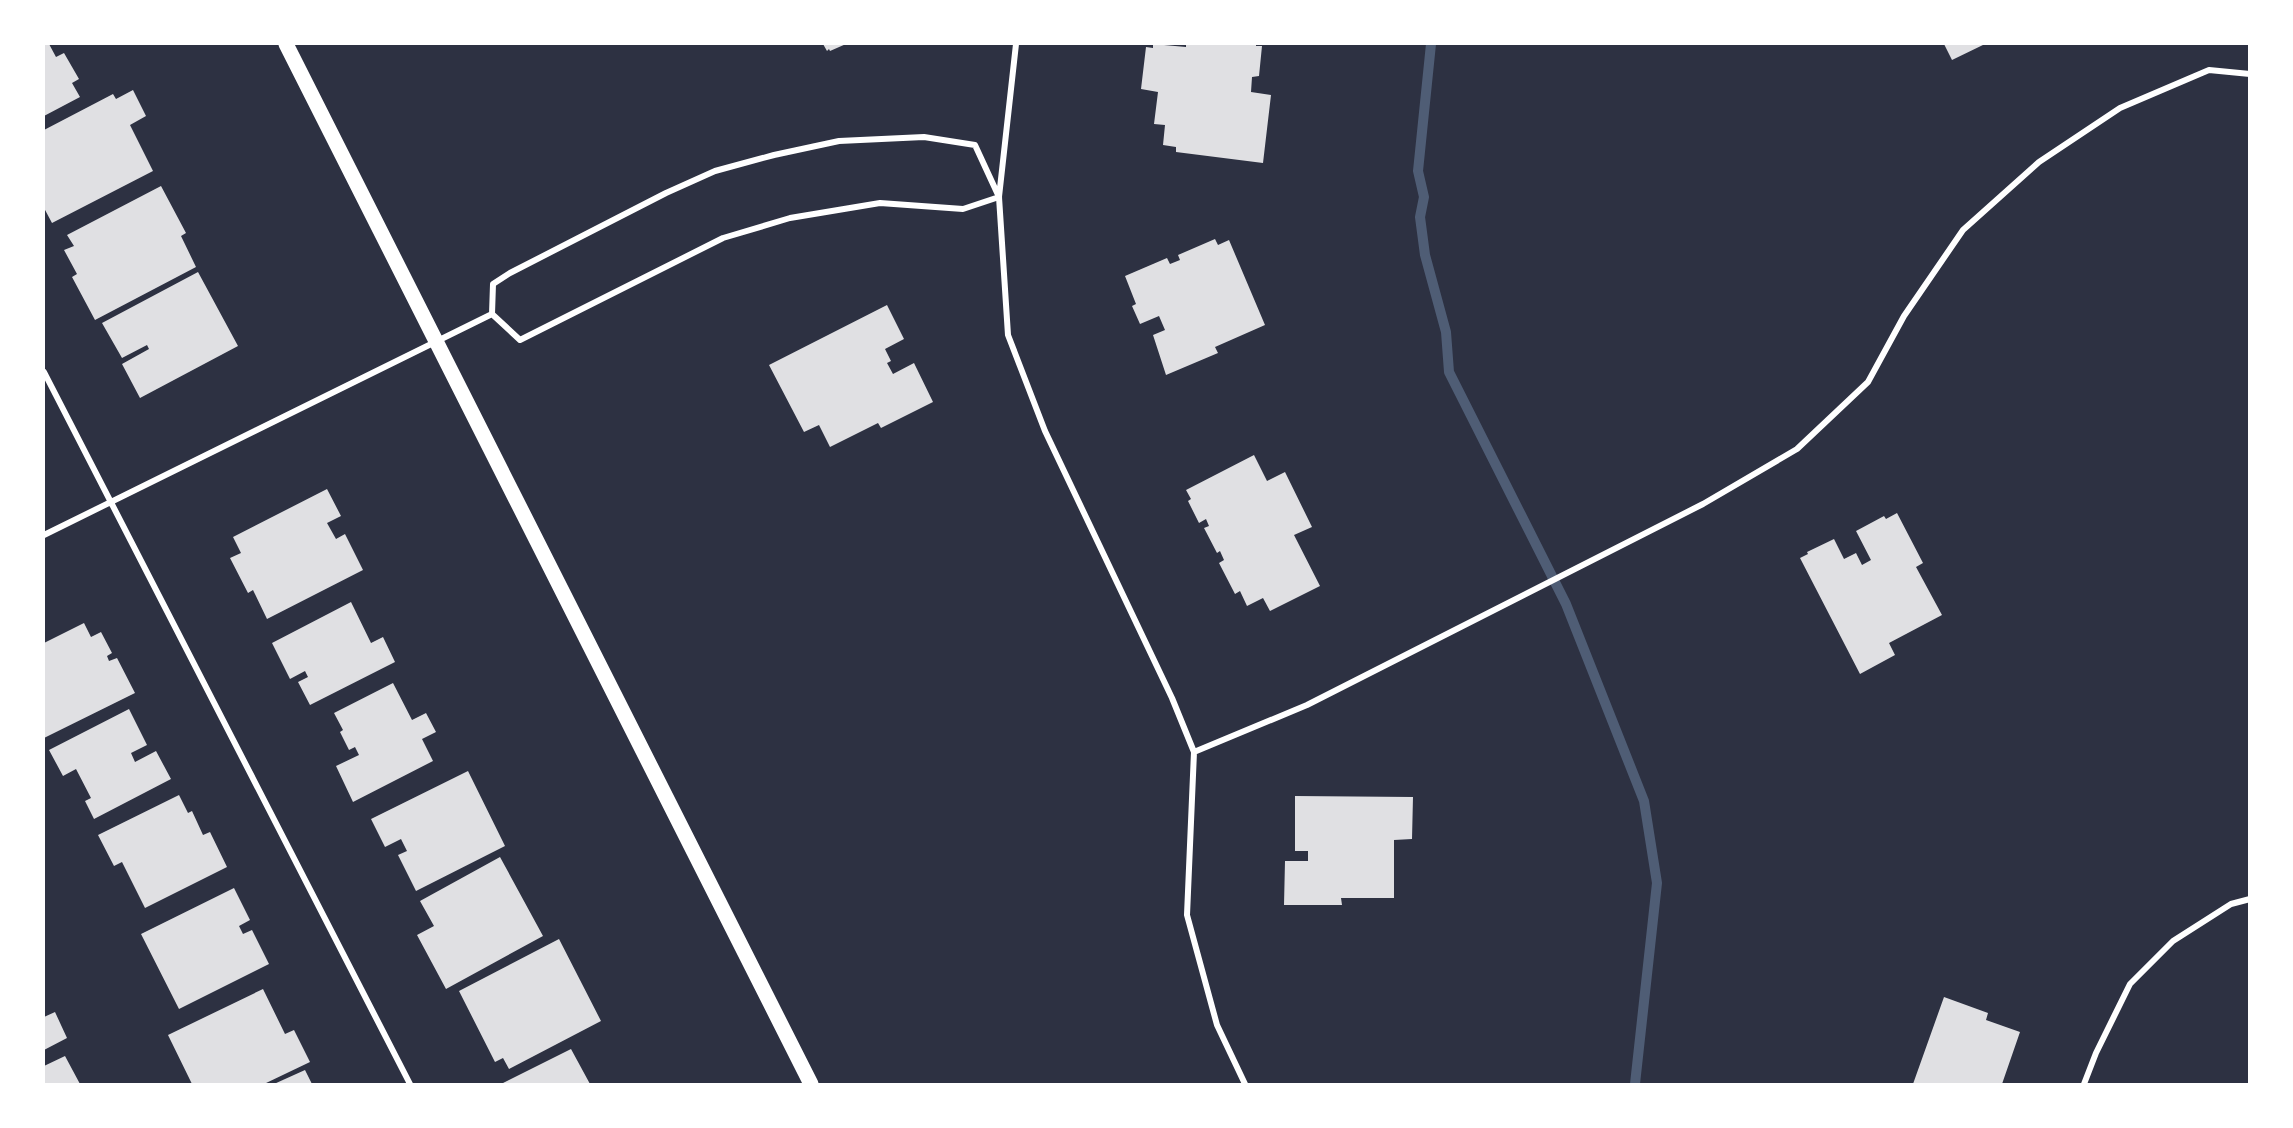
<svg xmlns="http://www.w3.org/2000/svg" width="2293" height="1128" font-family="Bitter,serif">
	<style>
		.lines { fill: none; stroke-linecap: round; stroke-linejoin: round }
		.stream { stroke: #4f5d75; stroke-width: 10 }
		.building { fill: #e0e0e3 }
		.minor { stroke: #fff; stroke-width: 6 }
		.primary { stroke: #fff; stroke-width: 15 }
	</style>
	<rect width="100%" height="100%" fill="#2d3142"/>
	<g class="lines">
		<path class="stream" d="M1431,44L1418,171L1424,197L1420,217L1425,255L1446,332L1449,372L1566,604L1644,801L1657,883L1635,1084"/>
	</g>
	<path class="building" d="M44,44H49L56,57L64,53L79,79L72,83L80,97L44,116Z
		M823,44H846L830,51L829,49L827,51Z
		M1153,44L1186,47V44H1256V46H1262L1259,76L1252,77L1251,92L1271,95L1263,163L1176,152V147L1163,145L1165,125L1154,124L1158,92L1141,89L1146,47L1153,48Z
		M1944,44H1985L1952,60Z
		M133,90L146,116L130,125L153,171L52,223L44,208V130L113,94L116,99Z
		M161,186L186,233L181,236L196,267L95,320L72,277L77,274L64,250L74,246L67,235Z
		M1215,239L1218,245L1229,240L1265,325L1215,347L1218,353L1166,375L1153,335L1165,330L1159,316L1140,324L1132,306L1136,304L1125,276L1167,258L1170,264L1180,260L1178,255Z
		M198,272L238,346L140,398L122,364L149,349L147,345L122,358L102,323Z
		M887,305L904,339L885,349L891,361L887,363L893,374L914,363L933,402L881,428L878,423L830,447L819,425L804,432L769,365Z
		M1254,455L1267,481L1285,472L1312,527L1294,535L1320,586L1270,611L1263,598L1247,606L1240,591L1235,594L1219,563L1224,560L1220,551L1217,553L1204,528L1209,526L1206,519L1199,523L1188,501L1191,499L1186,490Z
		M327,489L341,516L327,523L336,539L345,534L363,570L267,619L253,590L248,593L230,558L241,553L233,537Z
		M1897,513L1923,563L1916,567L1942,615L1889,643L1895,655L1860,674L1800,558L1808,554L1807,552L1834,539L1844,559L1856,553L1862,565L1871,560L1856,531L1884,516L1886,519Z
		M351,602L371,643L383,637L395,662L310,705L298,682L308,677L305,671L290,679L272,643Z
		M84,623L91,637L101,632L112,653L107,656L109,661L117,658L135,693L44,738V643Z
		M393,683L412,720L426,713L436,732L422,739L433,761L353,802L336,766L359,755L355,747L349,750L340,732L343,730L334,713Z
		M129,709L147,745L131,753L135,762L156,751L171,779L94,819L85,801L91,798L76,769L63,776L49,750Z
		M468,771L505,846L416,891L398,855L407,851L401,839L385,847L371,819Z
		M179,795L188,813L192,811L203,835L210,832L227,867L145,908L122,862L114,866L98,835Z
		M1295,796L1413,797L1412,839L1394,840V898H1341L1342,905H1284L1285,861H1308V851H1295Z
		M500,857L543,936L446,989L417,935L434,926L420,901Z
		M234,888L250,920L239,926L243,934L252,930L269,964L179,1009L141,934Z
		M559,939L601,1021L509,1069L503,1058L495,1062L459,991Z
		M263,989L285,1034L294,1030L310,1062L264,1084H192L168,1035Z
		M1944,997L1988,1013L1986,1020L2020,1032L2002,1084H1913Z
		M55,1012L67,1038L44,1050V1017Z
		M571,1049L590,1084H501Z
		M65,1056L80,1084H44V1066Z
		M305,1070L312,1084H274Z"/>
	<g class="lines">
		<path class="minor" d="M1016,44L999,197L1008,335L1045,431L1172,698L1194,752L1187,915L1217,1025L1245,1084
			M924,137L975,145L999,197L963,209L880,203L790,218L723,238L520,340L492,314L493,284L510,273L666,193L715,171L774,155L839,141Z
			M44,372L410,1084
			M44,535L492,314
			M1194,752L1307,705L1703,504L1797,449L1868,382L1904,316L1963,230L2039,162L2120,108L2209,70L2250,74
			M2084,1084L2096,1053L2130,984L2173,941L2231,904L2250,899"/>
		<path class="primary" d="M286,44L811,1084"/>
	</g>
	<rect width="2293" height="1128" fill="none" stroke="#ffffff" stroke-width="90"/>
</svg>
